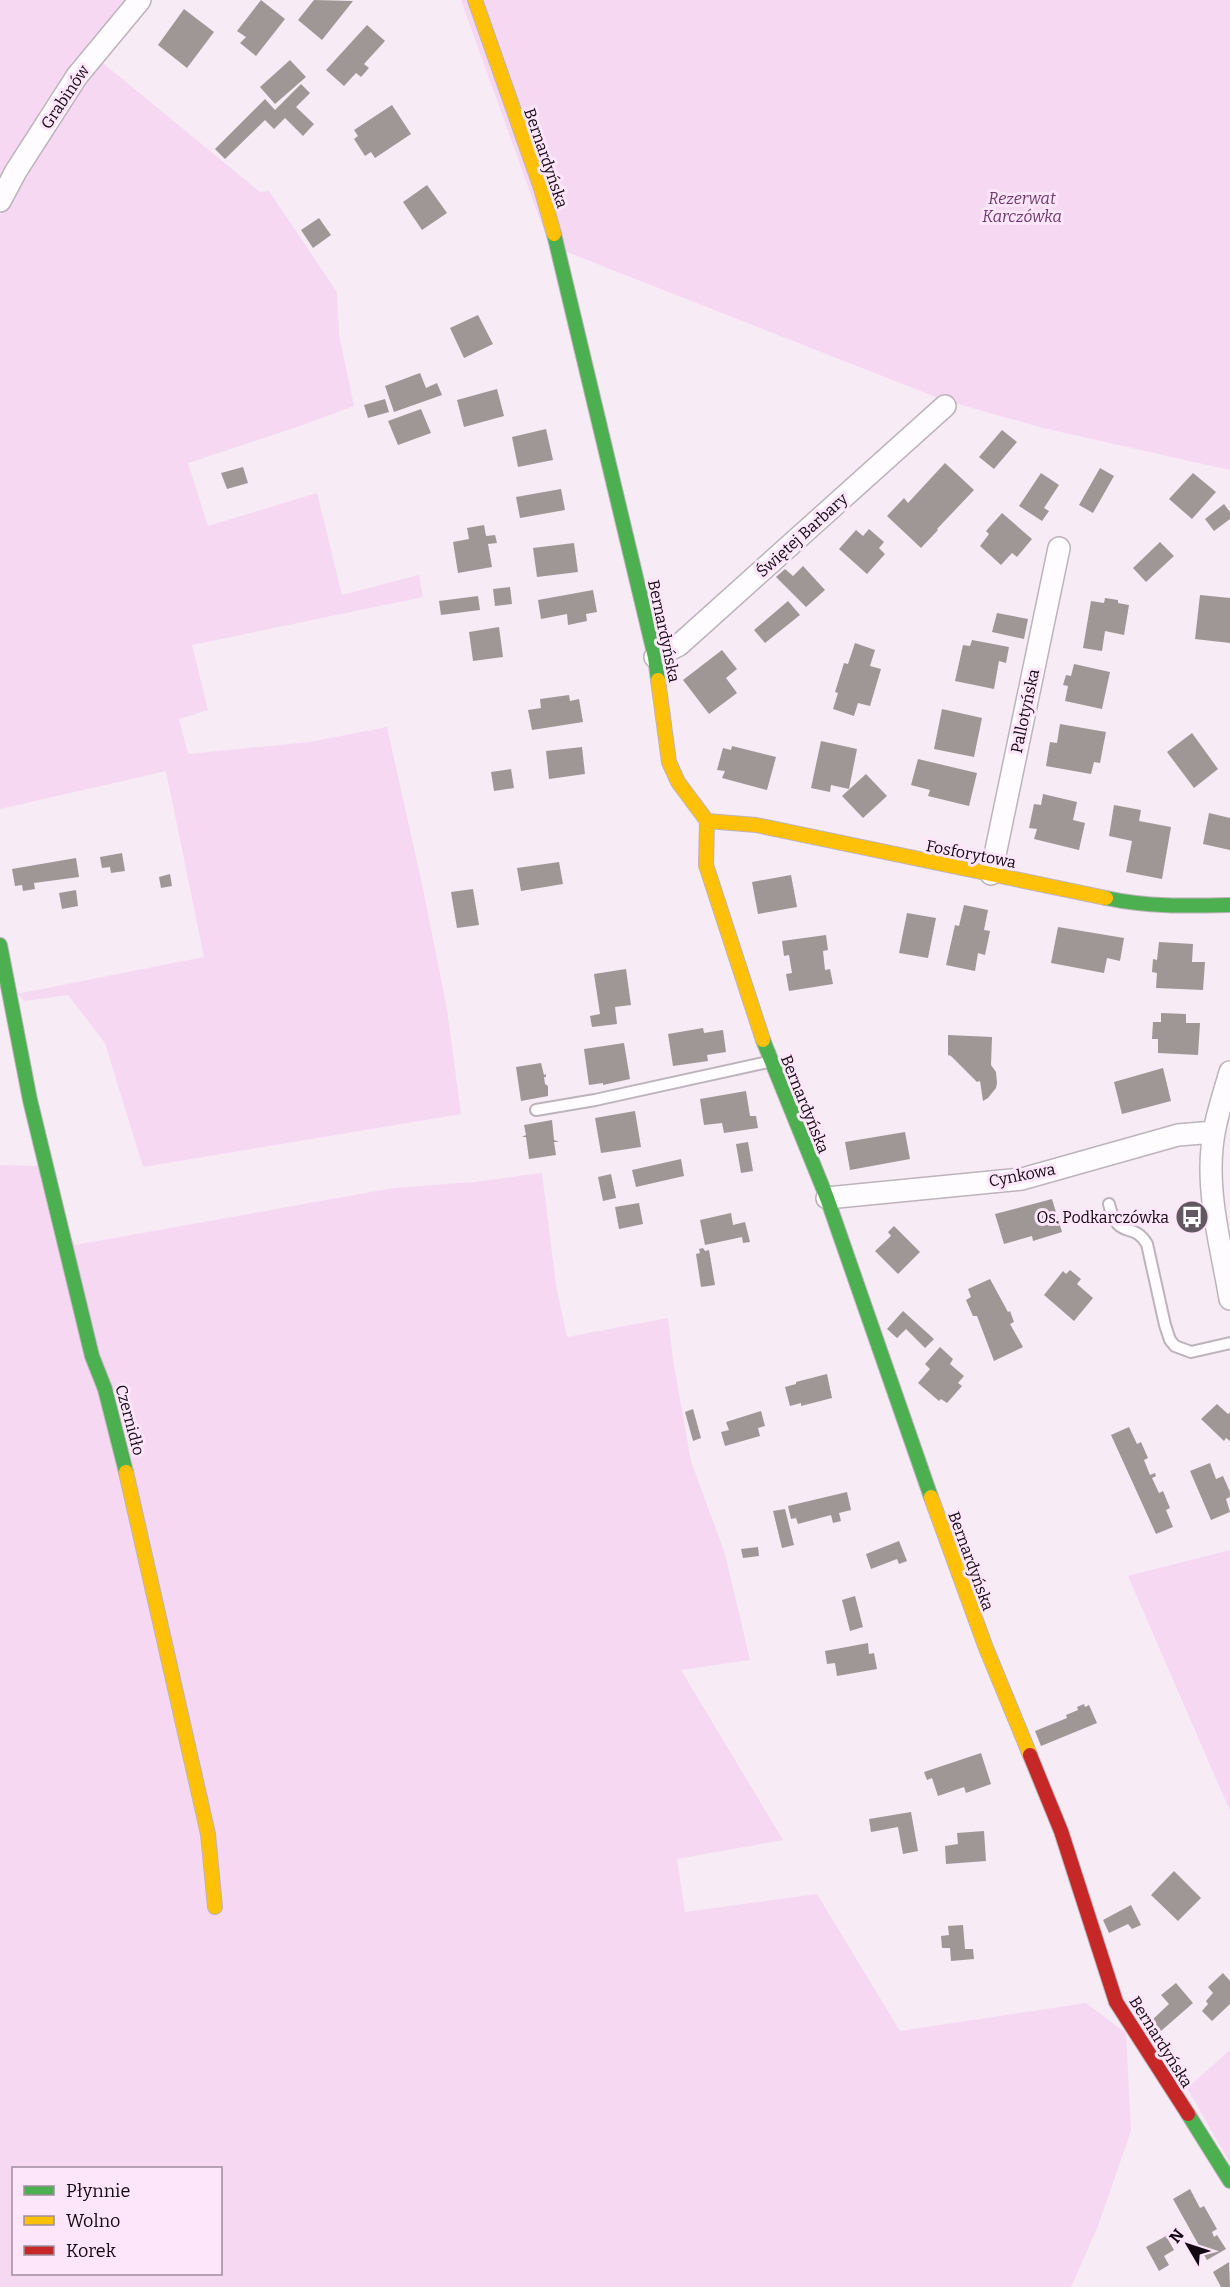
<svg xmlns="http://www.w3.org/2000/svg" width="1230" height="2287" font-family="Bitter,serif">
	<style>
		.green { fill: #f6d8f3; fill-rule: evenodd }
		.building { fill: #9e9796 }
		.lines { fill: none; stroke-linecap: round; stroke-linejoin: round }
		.lane-casing { stroke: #bdb3bc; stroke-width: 14 }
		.street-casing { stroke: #bdb3bc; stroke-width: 24 }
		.fast-casing { stroke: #bdb3bc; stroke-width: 16 }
		.slow-casing { stroke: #bdb3bc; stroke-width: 16 }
		.jam-casing { stroke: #bdb3bc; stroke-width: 16 }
		.lane { stroke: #fefcfe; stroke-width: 10 }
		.street { stroke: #fefcfe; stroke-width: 21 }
		.fast { stroke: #4caf50; stroke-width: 14 }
		.slow { stroke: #ffc107; stroke-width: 14 }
		.jam { stroke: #c62828; stroke-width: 14 }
		.labels { text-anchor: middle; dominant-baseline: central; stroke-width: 6; stroke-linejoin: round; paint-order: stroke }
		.street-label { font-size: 16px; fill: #130912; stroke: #fde5fa }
		.park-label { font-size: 16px; font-style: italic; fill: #70386c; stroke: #fde5fa }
		.poi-label { font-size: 16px; fill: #130912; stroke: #fde5fa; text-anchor: end }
	</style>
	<rect width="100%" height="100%" fill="#f7ebf6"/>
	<path class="green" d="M0,0H129L0,188Z
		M461,0H1230V470L1043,428L941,399L549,245Z
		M98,59L260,192L269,191L337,292L339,335L354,406L300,426L188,463L208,526L317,493L342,595L419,575L423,597L192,645L208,710L179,719L188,754L310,742L387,727L422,884L447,1009L461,1114L143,1167L105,1043L68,995L25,1001L17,994L204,957L166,771L0,809V215L18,179Z
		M0,1165L38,1166L75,1245L394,1188L475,1182L542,1173L556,1285L567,1337L668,1318L673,1360L691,1461L725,1554L750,1660L681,1670L783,1840L677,1859L685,1912L817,1894L900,2031L1086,2003L1126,2033L1131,2131L1098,2226L1071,2287H0ZM14,2168H220V2274H14Z
		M1230,1550V1811L1128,1576Z
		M1230,2050V2163L1187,2088Z"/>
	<path class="building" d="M261,0L285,19L256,56L240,43L246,37L237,31Z
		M314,0L353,1L322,40L298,20Z
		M184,9L214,32L187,68L158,45Z
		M367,25L385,41L364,64L369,68L361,77L356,73L344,86L326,70Z
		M290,60L306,77L275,104L260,87Z
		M301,84L310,93L296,107L314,124L303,136L285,118L274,129L265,120L225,159L215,149L265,99L275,110Z
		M392,105L411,134L375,158L371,152L365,156L354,139L358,136L354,130Z
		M427,185L447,213L422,230L403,202Z
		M319,218L331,235L313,248L301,230Z
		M478,315L493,344L464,358L450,328Z
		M420,373L426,388L437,383L442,395L394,412L385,386Z
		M497,389L504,416L464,427L457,400Z
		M385,399L389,412L368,418L364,405Z
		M421,409L431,433L398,445L388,421Z
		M546,429L553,460L518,467L512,437Z
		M1002,430L1017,442L994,469L979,457Z
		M945,463L974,490L937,529L938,530L921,548L887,516L904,498L908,503Z
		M243,467L248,483L227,489L221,473Z
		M1100,468L1114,476L1093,513L1079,505Z
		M1041,473L1059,485L1044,508L1049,511L1042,521L1019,506Z
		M1193,473L1216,492L1192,519L1169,499Z
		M561,489L565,510L520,518L516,497Z
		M1224,504L1230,512V519L1214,531L1205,519Z
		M1002,513L1032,539L1017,557L1012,553L1001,565L980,546L989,534L986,531Z
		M484,525L486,536L495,535L497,543L488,544L492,567L458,573L453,542L469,539L467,528Z
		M869,529L884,542L879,548L885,554L867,574L839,549L856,530L863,536Z
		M1160,542L1174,556L1146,582L1133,568Z
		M574,543L578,572L537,577L533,548Z
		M803,566L825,590L806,607L776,577L785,569L793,576Z
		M510,587L512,604L495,606L493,589Z
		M593,590L597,612L586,614L587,621L568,625L567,614L541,619L538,600Z
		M1200,595L1230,598V643L1195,639Z
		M478,596L480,610L441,615L439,601Z
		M1105,598L1118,600V603L1129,605L1124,635L1105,631L1102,651L1083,648L1091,601L1104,603Z
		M788,601L800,615L765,643L754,630Z
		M997,613L1028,619L1024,639L992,632Z
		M499,627L503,657L473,661L469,632Z
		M972,640L1009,647L1006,663L999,661L994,689L955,681L963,645L970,646Z
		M855,643L875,650L870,666L881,669L870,706L858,703L854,716L833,709L838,693L835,692L844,663L848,664Z
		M722,650L737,669L726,678L737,693L709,714L683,680Z
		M1074,664L1110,672L1102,709L1065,701L1068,686L1063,685L1066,675L1071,676Z
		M569,695L570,701L579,699L583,722L532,730L528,710L541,708L540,699Z
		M942,709L982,718L974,757L934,749Z
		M1060,724L1106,732L1100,763L1094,762L1091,774L1046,766L1050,742L1057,743Z
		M1192,733L1218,769L1194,788L1167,752Z
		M821,741L857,749L849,789L831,785L830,792L811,788Z
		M732,746L776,757L767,790L722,778L725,771L717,770L723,748L731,750Z
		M582,747L585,774L549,779L546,751Z
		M918,759L977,773L969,806L928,796L930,790L911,785Z
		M511,769L514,788L494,791L491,772Z
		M866,774L887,796L863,818L842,796Z
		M1043,794L1077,802L1073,820L1085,823L1079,850L1034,839L1037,829L1029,828L1034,804L1041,805Z
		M1114,805L1141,810L1139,821L1171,827L1162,879L1126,872L1132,841L1109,836Z
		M1209,813L1230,818V850L1203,844Z
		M122,853L125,871L111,873L110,867L102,868L100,857Z
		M76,858L79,877L34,883L35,889L23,891L22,885L15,886L12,869Z
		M559,862L563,884L521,891L517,868Z
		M170,874L172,886L161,888L159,877Z
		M791,875L797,907L758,914L752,882Z
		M473,889L479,925L457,928L451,892Z
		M76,890L78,906L62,909L59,893Z
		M964,905L988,910L984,930L990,931L985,955L978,953L975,971L946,965L955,925L959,926Z
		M907,913L936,918L928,958L899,953Z
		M1058,927L1124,938L1120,961L1107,958L1104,973L1051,963Z
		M826,935L828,950L823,951L825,970L830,969L833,984L789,991L786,974L792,973L789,955L784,956L782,941Z
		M1159,942L1193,944L1192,962H1205L1203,990L1156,988L1157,973L1152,972L1153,959L1157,960Z
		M626,969L631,1005L615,1007L617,1024L592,1027L590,1016L600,1014L594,974Z
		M1161,1013L1186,1014V1023H1200L1198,1055L1158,1053V1039H1152L1153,1022H1161Z
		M703,1028L704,1033L723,1030L726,1052L707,1055L708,1061L673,1066L668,1034Z
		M948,1035L992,1037L991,1065L996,1072L997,1083L996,1088L988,1098L983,1101L980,1081L977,1082L951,1056L948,1055Z
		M624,1043L630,1079L603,1085V1083L589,1085L584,1049Z
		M541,1063L544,1075L546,1074V1077H544L545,1084L548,1086V1096L521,1101L516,1067Z
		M1163,1068L1171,1101L1122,1114L1114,1082Z
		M746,1091L750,1116H756L758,1128L724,1133L722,1123L704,1125L700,1099Z
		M635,1111L641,1147L601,1153L595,1118Z
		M552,1120L554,1140L559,1142H554L556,1155L529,1159L526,1137H522L526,1135L524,1125Z
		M905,1132L910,1159L850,1170L845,1142Z
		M748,1142L753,1171L741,1173L736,1144Z
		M681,1159L684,1176L636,1187L632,1170Z
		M611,1174L616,1198L603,1201L598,1177Z
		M1052,1199L1062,1232L1033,1241L1032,1236L1004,1244L995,1214Z
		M639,1203L643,1224L619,1229L615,1207Z
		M731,1213L733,1225L745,1222L750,1242L743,1243L742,1237L705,1245L700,1220Z
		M894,1226L920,1252L898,1274L875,1251L891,1236L888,1232Z
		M703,1248L705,1251L709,1250L715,1285L701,1287L696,1254L700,1253L699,1249Z
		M1070,1270L1081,1279L1077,1284L1093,1298L1074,1321L1044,1295L1063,1271L1066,1274Z
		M990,1279L1008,1312L1010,1311L1014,1322L1010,1324L1023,1347L994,1361L977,1316H973L966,1300L971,1297L968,1289Z
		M903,1311L934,1339L925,1348L906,1329L897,1338L887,1329Z
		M940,1347L953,1359L950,1364L964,1376L958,1383L962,1386L947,1403L941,1399L939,1401L918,1383L930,1369L925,1364Z
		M827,1374L832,1398L801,1406V1403L790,1406L785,1387L796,1384V1382Z
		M1217,1404L1228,1414L1230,1412V1441L1226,1438L1224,1441L1201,1419Z
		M693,1409L701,1438L693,1441L685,1412Z
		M761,1411L765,1426L758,1428L760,1436L725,1446L721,1432L729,1430L726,1422Z
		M1129,1427L1137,1444L1141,1442L1148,1458L1144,1460L1150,1475L1155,1473L1156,1476L1152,1478L1159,1493L1163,1491L1170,1508L1166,1510L1173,1527L1156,1534L1111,1435Z
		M1210,1463L1216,1479L1223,1476L1230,1492V1497L1226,1499L1230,1512L1211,1520L1190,1471Z
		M847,1492L851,1510L839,1513L841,1521L833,1523L831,1515L798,1524L796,1518L791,1519L788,1506Z
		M785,1509L794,1545L782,1548L773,1511Z
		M899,1541L907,1561L899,1564L897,1559L871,1569L866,1554Z
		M758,1547L759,1556L743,1558L741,1549Z
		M855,1596L863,1627L850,1631L842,1600Z
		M868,1643L869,1654L874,1653L877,1669L837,1676L835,1663L827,1664L825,1651Z
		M1084,1704L1085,1707L1089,1705L1097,1723L1041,1746L1035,1731L1067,1718L1066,1715L1078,1710L1077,1707Z
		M981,1753L991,1784L966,1793L964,1787L938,1796L932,1778L927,1780L924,1772Z
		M911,1812L918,1851L903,1854L898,1827L871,1832L869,1819Z
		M984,1831L986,1861L946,1864L945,1846L958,1844L957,1833Z
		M1174,1871L1201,1898L1178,1921L1151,1895Z
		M1131,1905L1141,1925L1132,1929L1128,1924L1109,1933L1103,1920Z
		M963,1925L965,1949H973L974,1959L951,1961L950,1948H942L941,1936L949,1935L948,1926Z
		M1223,1973L1230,1981V2004L1212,2021L1202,2011L1208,2004L1206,2001L1213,1993L1208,1987Z
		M1176,1983L1193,2003L1161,2031L1152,2020L1169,2004L1161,1995Z
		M1190,2189L1200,2208L1204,2206L1217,2229L1212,2232L1214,2237L1217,2235L1226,2249L1207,2260L1173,2199Z
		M1166,2236L1174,2250L1164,2256L1169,2265L1159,2271L1146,2247Z
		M1229,2262L1230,2287H1221L1213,2272Z"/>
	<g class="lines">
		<defs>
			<path id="lane" d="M536,1110L595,1100L768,1062
				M1109,1204C1118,1242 1133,1220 1147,1244L1165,1325L1170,1340L1175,1346L1191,1352L1230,1343"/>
			<path id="street" d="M0,201L16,171L77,76L140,0
				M655,657L679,645L945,406
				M991,874L1059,548
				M1230,1072C1223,1097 1214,1122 1212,1148C1207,1198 1222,1250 1230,1299
				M827,1198L1022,1179L1178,1135L1214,1132"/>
			<path id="fast" d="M554,234L655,657L658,680
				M1106,898C1147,907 1188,906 1230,905
				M0,945L30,1100L92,1356L105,1389L126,1472
				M763,1040L827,1198L931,1497
				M1188,2114L1230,2181"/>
			<path id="slow" d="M475,0L541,188L554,234
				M658,680L669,762L678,782L707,821L706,865L763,1040
				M707,821L756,825L1106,898
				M126,1472L208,1834L215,1907
				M931,1497L986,1648L1030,1755"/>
			<path id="jam" d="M1030,1755L1061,1831L1116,2002L1188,2114"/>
		</defs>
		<use href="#lane" class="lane-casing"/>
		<use href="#street" class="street-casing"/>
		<use href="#fast" class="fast-casing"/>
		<use href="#slow" class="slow-casing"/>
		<use href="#jam" class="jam-casing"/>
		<use href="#lane" class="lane"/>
		<use href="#street" class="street"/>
		<use href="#fast" class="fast"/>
		<use href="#slow" class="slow"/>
		<use href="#jam" class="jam"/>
	</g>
	<defs>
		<symbol id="bus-disc" viewBox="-11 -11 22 22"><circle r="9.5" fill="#635862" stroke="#fde5fa"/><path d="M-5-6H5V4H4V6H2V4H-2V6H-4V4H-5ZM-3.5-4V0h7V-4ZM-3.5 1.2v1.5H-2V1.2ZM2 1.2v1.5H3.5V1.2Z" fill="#fff"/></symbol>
	</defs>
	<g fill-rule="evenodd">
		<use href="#bus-disc" x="1173" y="1198" width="38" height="38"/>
	</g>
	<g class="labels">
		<g class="street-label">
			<text transform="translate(65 97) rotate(-56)">Grabinów</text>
			<text transform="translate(546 158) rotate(71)">Bernardyńska</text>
			<text transform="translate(802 535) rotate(-42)">Świętej Barbary</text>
			<text transform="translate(664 631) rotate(78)">Bernardyńska</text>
			<text transform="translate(1025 711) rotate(-78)">Pallotyńska</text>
			<text transform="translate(971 854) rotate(11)">Fosforytowa</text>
			<text transform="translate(805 1104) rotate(68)">Bernardyńska</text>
			<text transform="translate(1022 1175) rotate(-11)">Cynkowa</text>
			<text transform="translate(130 1420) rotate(75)">Czernidło</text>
			<text transform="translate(971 1561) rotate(70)">Bernardyńska</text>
			<text transform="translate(1161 2042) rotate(58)">Bernardyńska</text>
		</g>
		<g class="park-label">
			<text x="1022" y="198">Rezerwat<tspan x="1022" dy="18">Karczówka</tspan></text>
		</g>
		<g class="poi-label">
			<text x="1169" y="1217">Os. Podkarczówka</text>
		</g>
	</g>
	<rect x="12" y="2167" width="210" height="108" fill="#fde5fa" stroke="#9f8d9d" stroke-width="1.5"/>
	<rect x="24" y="2186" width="30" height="9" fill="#4caf50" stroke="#9f8d9d" stroke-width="1.5"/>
	<text x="66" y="2197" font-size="18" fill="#130912">Płynnie</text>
	<rect x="24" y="2216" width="30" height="9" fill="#ffc107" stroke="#9f8d9d" stroke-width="1.5"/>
	<text x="66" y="2227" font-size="18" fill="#130912">Wolno</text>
	<rect x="24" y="2246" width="30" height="9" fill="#c62828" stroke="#9f8d9d" stroke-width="1.5"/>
	<text x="66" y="2257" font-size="18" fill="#130912">Korek</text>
	<g transform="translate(1188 2245) rotate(309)" stroke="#fde5fa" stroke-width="4.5" paint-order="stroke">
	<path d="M0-4.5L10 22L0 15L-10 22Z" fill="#130912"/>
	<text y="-9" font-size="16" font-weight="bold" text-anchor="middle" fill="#130912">N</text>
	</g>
</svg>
